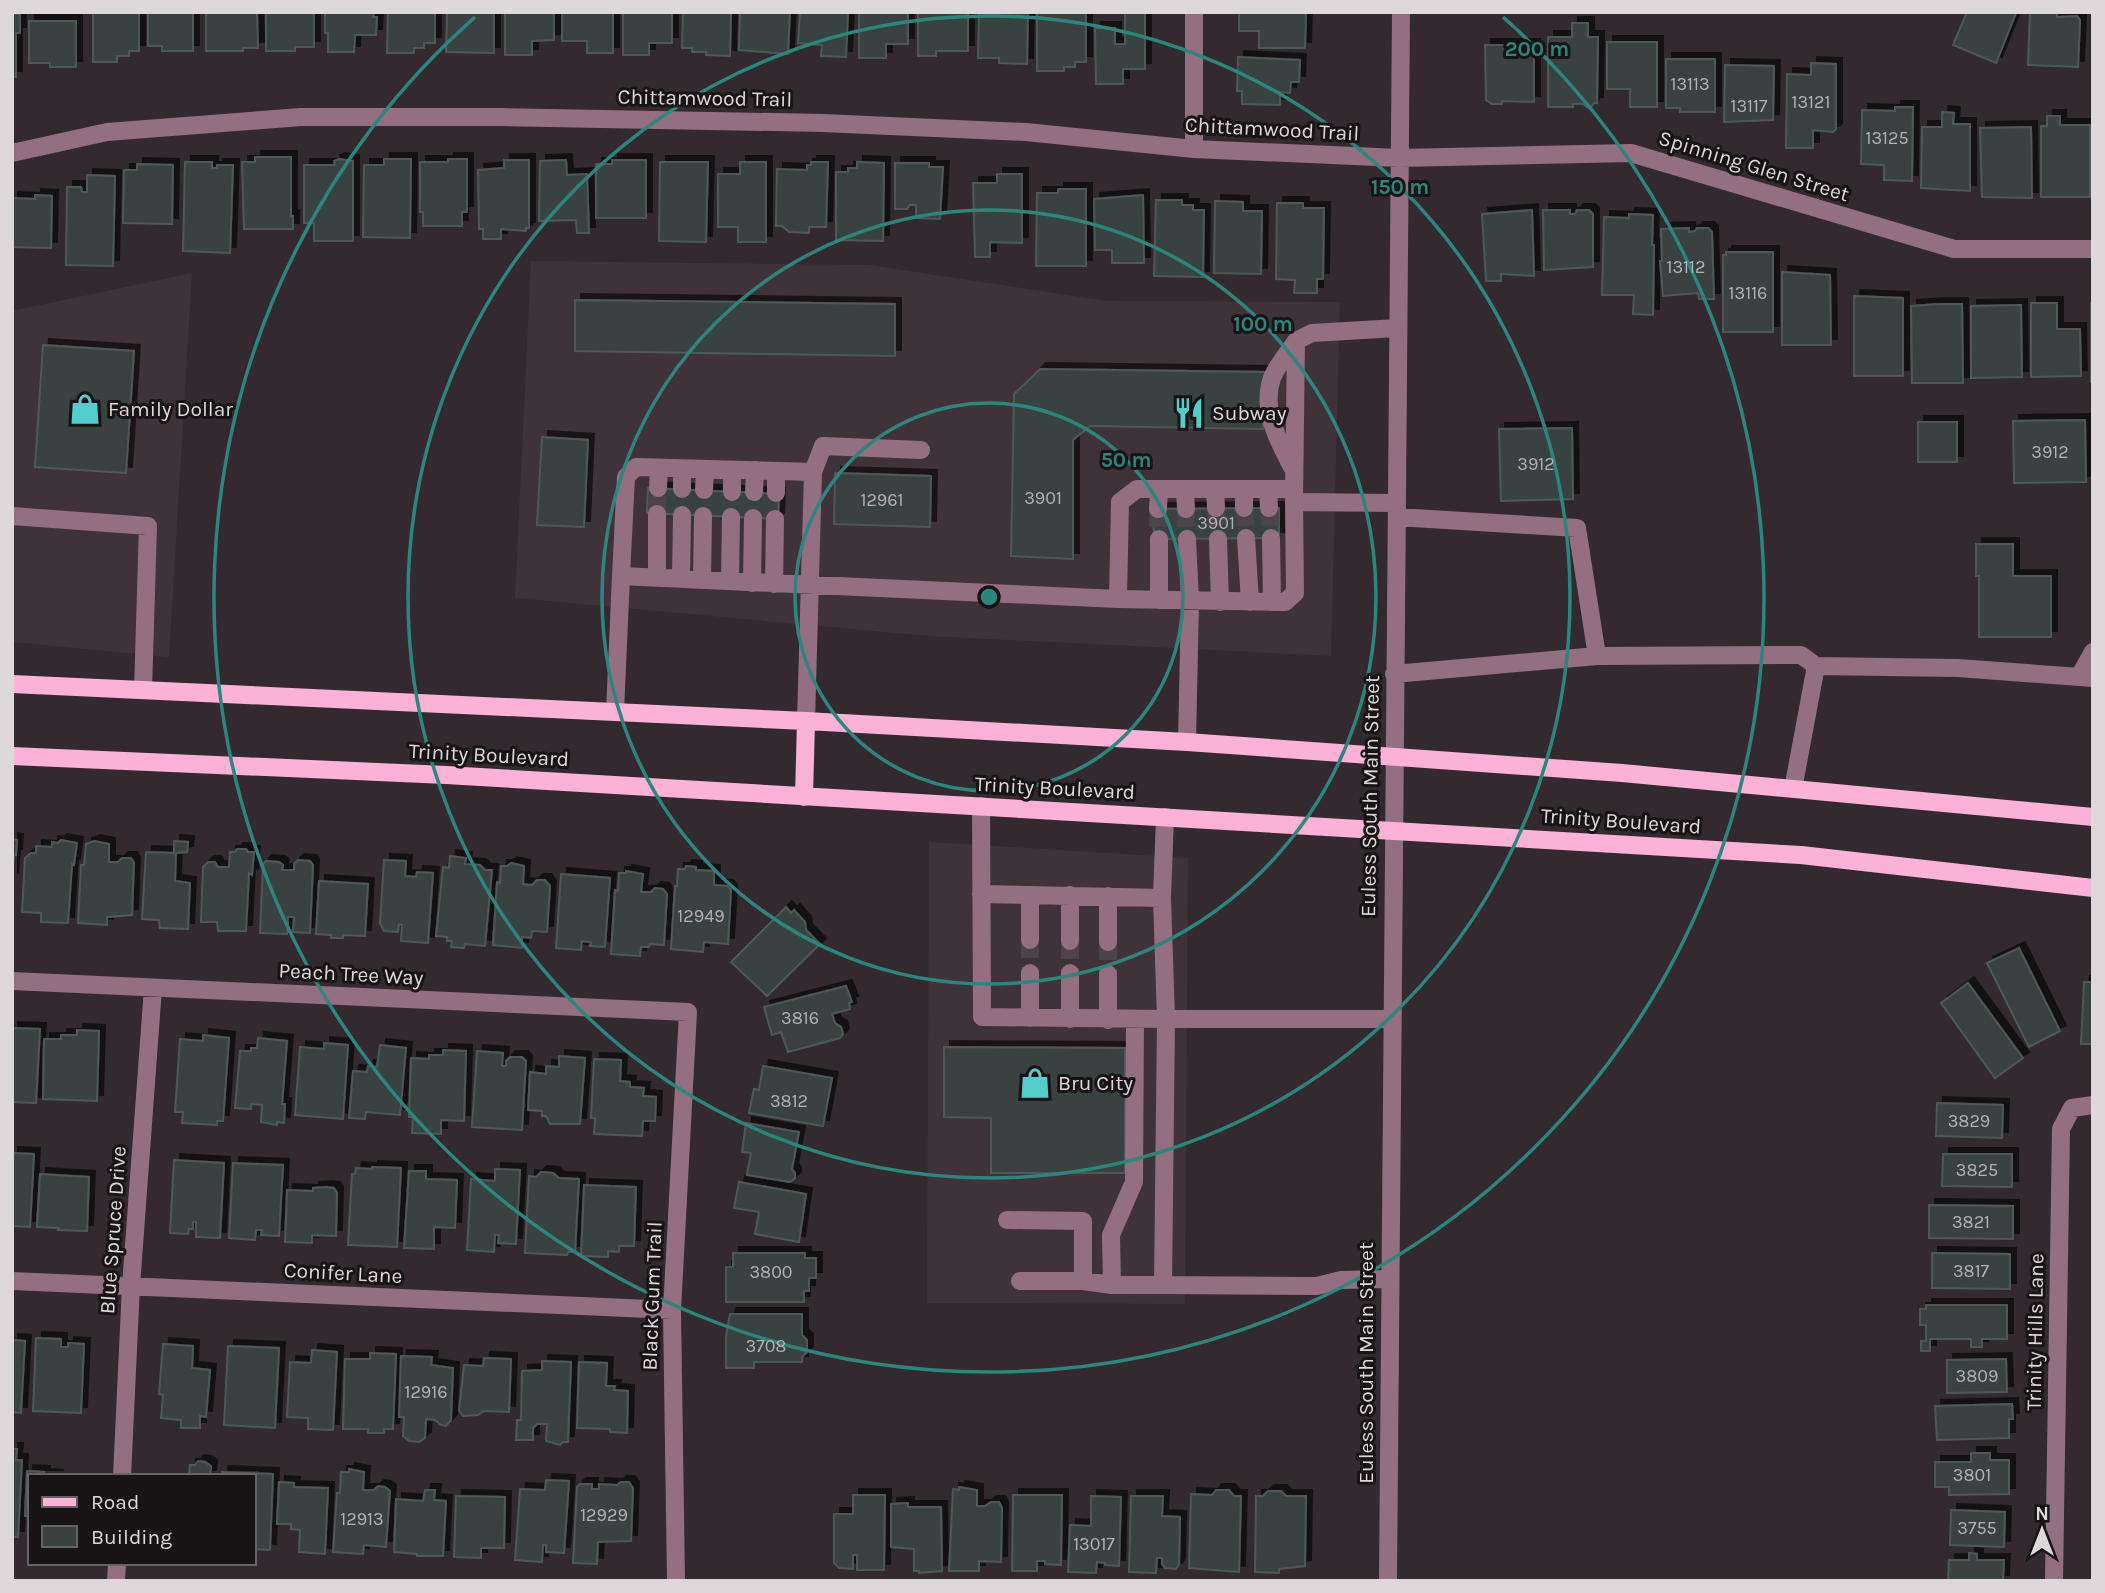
<svg xmlns="http://www.w3.org/2000/svg" width="2105" height="1593" font-family="Karla,sans-serif">
	<style>
		.built { fill: #403239 }
		.building { fill: #384241; stroke: #4f5959; stroke-width: 2; filter: url(#shadow) }
		.lines { fill: none; stroke-linecap: round; stroke-linejoin: round }
		.minor-tunnel { stroke: #4c4448; stroke-width: 18; stroke-dasharray: 18 9; stroke-linecap: butt }
		.minor { stroke: #946f82; stroke-width: 18 }
		.major { stroke: #fcb1d8; stroke-width: 18 }
		.ring { fill: none; stroke: #2e857e; stroke-width: 3.5 }
		.labels { text-anchor: middle; dominant-baseline: central; stroke-width: 6; stroke-linejoin: round; paint-order: stroke }
		.number-label { font-size: 18px; fill: #b4b2b4 }
		.street-label { font-size: 21px; fill: #ded8db; stroke: #181416 }
		.poi-label { font-size: 21px; fill: #ded8db; stroke: #181416; text-anchor: start }
		.centre { fill: #2e857e; stroke: #181416; stroke-width: 3.5 }
		.ring-label { font-size: 21px; text-anchor: middle; font-weight: bold; fill: #2e857e; stroke: #181416; stroke-width: 6; stroke-linejoin: round; paint-order: stroke }
	</style>
	<defs>
		<filter id="shadow"><feDropShadow dx="6" dy="-6" stdDeviation="0" flood-color="#0009"/></filter>
	</defs>
	<rect width="100%" height="100%" fill="#322a2e"/>
	<path class="built" d="M531,261L870,265L1107,301L1340,302L1331,656L929,636L515,598Z
		M192,273L169,657L12,642V311Z
		M929,842L1188,858L1185,1304L927,1303Z"/>
	<path class="building" d="M93,12H139V51H129V56H117V62H93Z
		M148,12H193V51H162V46H148Z
		M206,12H257L258,48H243V51H206Z
		M266,12H314V47H295V51H266Z
		M325,12H374L373,17H377L376,35H355L354,52H328V33H325Z
		M388,12H435V43H424V48H414V53H387Z
		M447,12H494V53L446,52Z
		M505,12H554V40L532,41V55H505Z
		M562,12H613V53H587V41H562Z
		M623,12H672V43H649V55H623Z
		M683,12H731L730,56L706,55V52H692V48H682Z
		M740,12H790L788,54L739,50Z
		M800,12H848L846,57L821,56L822,45L798,43Z
		M859,12H908V44H886V58H859Z
		M918,12H968V51H936V56H918Z
		M979,12H1028L1027,64L999,63V58H978Z
		M1037,12H1086V62H1075V67H1064V71H1037Z
		M1125,12H1145V69H1123V84H1096L1095,28H1115V44H1125Z
		M1239,12H1306L1305,48H1259V31H1239Z
		M1967,12L2016,13L1996,63L1953,45Z
		M2030,12L2057,13V17L2077,16L2080,20L2078,67L2028,65Z
		M12,14H20V33H16V77H12Z
		M29,21H76V67H50V63H29Z
		M1572,23H1588V37H1598L1597,103H1594L1591,107H1587L1583,104H1573V107H1548V37H1572Z
		M1607,42H1657V107H1630V89H1607Z
		M1485,45H1534V102L1502,101V104H1492L1486,100Z
		M1238,57L1300,60L1299,82H1291L1290,93L1280,92V105L1242,104V91H1237Z
		M1666,59H1715V112H1680V108H1666Z
		M1811,63L1836,64V129L1833,132L1813,130V148H1786L1787,74L1811,75Z
		M1725,65L1774,66L1773,120L1724,122Z
		M1895,107H1913L1912,181L1884,180V165L1861,164L1862,110L1895,111Z
		M1942,112L1954,113L1953,124H1970V191L1921,188L1922,127H1942Z
		M2047,116H2060V125H2090V197H2041V126H2047Z
		M2031,127L2032,198L1982,197L1980,128Z
		M255,157H291V216H293V229H244L242,162H255Z
		M339,159L353,161V241H314V223H304V165H335L334,161Z
		M384,159H411L410,238L363,237L364,165H384Z
		M448,159H467V212H462V226H423V212H420V162H448Z
		M504,160H529V228H526V231L501,229V239H483V229H479L478,170L504,168Z
		M566,160L567,175L587,174L589,233H577L576,220L539,221L540,161Z
		M612,160H646V218H596V164H612Z
		M185,162H212V168H217V165H233L230,253L183,251Z
		M660,162H708L706,242L659,241Z
		M740,162H766V242H738V227H718V174H740Z
		M811,162H828L826,227H809V233L789,232L782,226H776L777,169L807,170V165H811Z
		M857,162L884,163L883,241L836,240V172H848V168H857Z
		M895,163H929V167H943L940,219L916,218V205H910L907,209H895Z
		M137,164L173,165L172,224L123,223L124,170H137Z
		M997,174H1022V243L990,242V257H975L973,183H997Z
		M87,175L115,176L113,266L66,265L67,187H81L82,192H87Z
		M1058,189H1086V266H1036L1037,193H1058Z
		M35,195L52,196L51,248L12,247V198L35,199Z
		M1143,195L1144,263H1112V250H1095L1094,199Z
		M1156,200H1182V205H1193V210H1204L1203,277L1154,276Z
		M1215,201L1243,202V211H1262L1261,274L1214,273Z
		M1277,203H1303V208H1324L1323,279H1317V293H1294L1295,280L1276,279Z
		M1532,210L1534,276L1501,274V281H1486L1482,214Z
		M1543,210H1570V214H1575L1577,210H1589L1593,214V267L1544,270Z
		M1629,214L1653,215L1652,245H1654L1653,315L1633,314L1634,295H1602L1604,217L1629,218Z
		M1689,228V232L1695,231L1697,228H1708L1712,232L1714,299H1699L1698,293L1663,296L1660,261H1662L1661,229Z
		M1726,252H1773V332H1723V255H1726Z
		M1782,272L1830,275L1831,345H1782Z
		M1854,296L1903,298V376H1854Z
		M575,300L895,304V356L575,351Z
		M2031,303H2057V329H2080L2081,376L2031,377Z
		M2091,303H2093V382H2091Z
		M1939,304H1962L1963,383H1912L1911,306Z
		M2021,305L2022,377L1971,378V306Z
		M43,345L134,351L126,473L35,467Z
		M1040,369L1265,372L1263,429L1090,426L1073,440V559L1011,556L1014,394Z
		M2085,420L2086,482L2014,483L2013,421Z
		M1918,422H1957V462H1918Z
		M1572,428L1573,499L1501,501L1499,429Z
		M542,437L588,440L584,527L537,525Z
		M835,473L931,476L930,527L834,524Z
		M648,488L779,494L778,519L647,513Z
		M1279,508V538L1154,539L1153,509Z
		M1976,544H2013V576H2051V637H1979V576H1976Z
		M12,839L17,840L16,855L14,854L12,880Z
		M61,840L77,843L74,865L72,864L68,923L41,922V913L22,912L25,858L31,853H36V846L52,847V842L58,843Z
		M94,841L109,844V862H118L122,858H131L134,863L132,915L107,917V925L78,923L81,865H84L86,844Z
		M174,841L188,842L187,852L176,853L175,881L190,883L188,929L160,928L159,920L142,919L146,852L174,853Z
		M237,849H246L248,852H254L252,875L249,873L246,931H218L217,922H201L203,867L208,862H215L218,867H229L230,852H235Z
		M450,856L466,858L465,864L480,865L485,870H492L485,946L465,944L464,948L451,947L452,941H447V937L436,936L443,867L449,868Z
		M298,860L310,861L313,865L310,933L293,932L294,917H288L287,934L260,933L263,864L266,861L279,862L283,865L282,870H294V864Z
		M384,860L406,861L405,876L416,877L417,872L433,873L428,943L401,941L402,925L399,924L398,932L384,931L380,923Z
		M511,863L524,866L523,884L532,885L537,880H545L550,886L547,932L532,931L531,938L522,937V948L493,945L497,882L500,883L501,866H507Z
		M686,866L696,867V870L714,871V885L727,886L731,890L728,944L704,942L703,952L671,949L675,886H677L678,869H685Z
		M626,871L643,874L641,892H651L655,888L663,889L667,894L664,945L650,944L649,947H641L640,956L611,954L615,890L618,891L619,873H626Z
		M561,874L610,878L605,947L590,946L591,942L582,941L581,950L556,948Z
		M319,881L368,884L365,936L343,935V938H331V935L316,934Z
		M786,907L791,913L794,910L805,922L806,930L820,944L767,996L731,962Z
		M2019,948L2060,1031L2029,1047L1987,963Z
		M2084,982H2093V1044H2081Z
		M1968,983L2023,1058L1995,1078L1941,1003Z
		M846,986L852,1002L849,1003L850,1009L832,1014L835,1023L841,1027L843,1034L840,1038L788,1052L781,1032L772,1035L764,1007Z
		M12,1028L40,1029L36,1103L12,1102Z
		M77,1030L99,1031L97,1101L43,1099L44,1039H61V1035H77Z
		M203,1035L229,1038L223,1121H217V1125L182,1123L183,1112H175L180,1039L203,1041Z
		M258,1038L287,1041L282,1104H285L284,1123L277,1122V1125L261,1122L262,1105L251,1104V1109L235,1108L240,1051H251V1048H257Z
		M324,1043L348,1045L343,1119L295,1115L300,1047L324,1049Z
		M380,1045L406,1048L400,1115L366,1112L365,1119L349,1118L353,1071L367,1072L368,1066L377,1067Z
		M944,1047L1125,1048V1173H991V1118L944,1117Z
		M443,1050L466,1051L464,1121L441,1120V1134L412,1133L413,1117H409L411,1058L429,1059V1055H443Z
		M477,1051L503,1053L502,1066H506V1061L510,1057H522L526,1061L522,1130L472,1127Z
		M559,1056L585,1058L580,1124H550L546,1116H542V1111L528,1110L530,1072L546,1074V1066L559,1067Z
		M594,1059L621,1060L620,1081L630,1082V1087L644,1088L643,1096L656,1097L655,1121H643L642,1136L594,1134L595,1118H591Z
		M763,1066L832,1078L823,1126L749,1113L754,1089L759,1090Z
		M1937,1103L2003,1105L2002,1138L1936,1136Z
		M746,1123L799,1132L792,1169L795,1173V1178L790,1182L747,1175L751,1153L742,1152Z
		M12,1153L34,1154L30,1227L12,1226Z
		M1943,1154H2012V1187L1942,1186Z
		M174,1160L224,1163L220,1238L196,1237V1222H193V1229H189L188,1234L170,1233Z
		M233,1163L283,1165L279,1236L261,1235L262,1230H256L255,1240L229,1238Z
		M372,1167L401,1168L397,1247L348,1245L352,1174H355L356,1168L372,1169Z
		M495,1169L520,1170L516,1244L498,1243L499,1235H495L494,1252L467,1250L471,1179L495,1181Z
		M409,1171H426V1179L457,1180L455,1228L434,1227V1249L404,1248Z
		M541,1172L553,1173L559,1178L579,1179L575,1252H568L567,1255L525,1253L529,1176L536,1177Z
		M40,1174L89,1177L87,1231L58,1230L59,1228L37,1227Z
		M739,1182L806,1194L799,1242L755,1234L759,1212L734,1208Z
		M584,1185L636,1187L634,1246H619V1252L608,1251V1257L581,1256Z
		M326,1187L334,1188L337,1193L336,1236L312,1235V1243L285,1242L287,1190L313,1191V1188Z
		M1929,1205L2013,1206V1239L1929,1238Z
		M733,1253H805V1258H816V1278H809V1291H804V1302H726V1267H733Z
		M1932,1253L2010,1254V1289L1932,1288Z
		M1926,1305H2007V1339H1982V1347H1971V1339H1930V1351H1921V1341H1926V1325H1920V1309H1926Z
		M730,1314H802V1335L807,1340V1352L802,1357V1362H754V1368H726V1336Z
		M36,1338L61,1339V1347H68V1343L84,1344L81,1413L33,1411Z
		M12,1340L25,1341L21,1413L12,1412Z
		M163,1344L193,1346L192,1368L210,1370L206,1417L200,1416V1428H181V1420L161,1418L163,1395L159,1394Z
		M228,1346L279,1348L275,1428L224,1425Z
		M312,1350L337,1352L333,1430L308,1429V1418L287,1417L290,1362L311,1363Z
		M370,1353L396,1354L393,1429H384V1433H368V1429H343L345,1359H370Z
		M401,1356L432,1357L431,1365L453,1368L451,1420L446,1426L441,1425L435,1420L426,1419L425,1438L419,1442L409,1441L403,1436L404,1417H399Z
		M484,1358L511,1359L509,1412L484,1411L478,1415L463,1416L459,1410L464,1365L483,1366Z
		M2006,1359L2007,1392L1947,1393V1360Z
		M542,1361L571,1362L568,1442H563L560,1445L546,1441L547,1424H537L533,1428V1440H516L517,1420H521L522,1371L542,1370Z
		M579,1362L607,1363L606,1386H615L614,1390L628,1391L627,1433L610,1432V1429L577,1428Z
		M2012,1404L2013,1419H2009V1438L1937,1440L1935,1406Z
		M12,1449H17L16,1460H22L18,1537H12Z
		M1971,1453H1990V1460H2009V1494L1949,1495V1487H1935V1462H1971Z
		M198,1461L205,1462L211,1466L210,1476H189L190,1465H195Z
		M349,1469L364,1472L363,1490H374L378,1486L385,1487L390,1491L386,1547L364,1545L363,1554L333,1552L337,1493H340L341,1472H349Z
		M27,1471L44,1472V1475L58,1476H30V1516H25Z
		M222,1472L273,1474L270,1550L254,1549V1476H222Z
		M546,1480L569,1481L564,1553L546,1552V1545H543L542,1562L515,1560L520,1489L545,1490Z
		M279,1482L294,1483V1487L328,1488L325,1554L299,1552L300,1530L291,1529V1524H277Z
		M621,1482H629L633,1488L631,1541L598,1542L597,1564L573,1563L577,1487L580,1484H592V1489H599V1484L617,1485Z
		M959,1487L977,1490V1506H985L991,1502H999L1002,1508L1001,1562L979,1561V1571H949L953,1489L959,1490Z
		M425,1490H435L434,1500L446,1501L443,1556H417V1554L394,1552L396,1499L423,1501Z
		M1216,1490H1229L1234,1496H1241L1239,1572L1189,1568L1191,1494L1212,1495Z
		M1268,1491H1281L1286,1496H1306L1305,1566L1279,1569V1573L1255,1572L1256,1496H1263Z
		M853,1495H885L884,1570H857V1555H853V1569L839,1568L834,1563V1514H853Z
		M1013,1495H1062L1061,1565L1045,1564V1561H1037V1571H1012Z
		M456,1496L505,1497L504,1548H481V1558L454,1557Z
		M1091,1496L1121,1497L1119,1566L1105,1565V1563L1097,1562L1096,1573L1068,1572L1070,1525L1091,1526Z
		M1131,1496H1163L1162,1516L1180,1517L1179,1564L1176,1569L1165,1568L1162,1564V1558H1157L1156,1573L1129,1572Z
		M908,1503V1507H941L942,1571L919,1573V1571H914V1549L891,1547V1504Z
		M1951,1510L2005,1512L2004,1547L1950,1545Z
		M1969,1553L1977,1554V1560H2004L2003,1581H1948L1949,1560H1969Z"/>
	<g class="lines">
		<path class="minor-tunnel" d="M1216,508L1218,539
			M1244,508L1246,538
			M1269,508L1271,538
			M1158,509L1159,539
			M1186,509L1187,539
			M657,514L658,488
			M1030,940V973
			M1070,941V973
			M1108,942V974"/>
		<path class="minor" d="M1194,12V149
			M12,153L107,132L301,117H501L823,123L1026,132L1194,149L1399,158L1631,153L1954,249H2093
			M1292,467C1278,440 1261,410 1272,378C1277,365 1288,353 1296,341
			M682,469V489
			M732,470V492
			M813,472L823,446L921,450
			M658,488L659,468
			M1215,489L1216,508
			M1244,489V508
			M1268,489L1269,508
			M704,490L705,469
			M1185,490L1186,509
			M754,492L755,470
			M776,493V471
			M1294,500L1296,341L1312,333L1397,328
			M1158,509L1159,490
			M12,516L148,526L143,690
			M1397,517L1577,528L1597,656L1801,655L1816,666L1793,789
			M1246,538L1250,602
			M1271,538L1272,602
			M1187,539L1190,601L1187,742
			M1218,539L1220,602
			M621,576L626,477L636,467L813,472L806,721
			M657,578V514
			M681,579L682,515
			M702,580L703,516
			M730,581L731,517
			M752,583L753,518
			M774,584L775,519
			M1118,599L1120,502L1137,489H1294
			M1159,600V539
			M1816,666L1958,668L2093,678
			M1394,674L1597,656
			M2079,677L2093,652
			M615,712L621,576L1118,599L1285,602L1295,593L1294,502L1396,503
			M981,806L982,1017L1166,1019L1163,1285L1317,1286L1341,1280L1389,1279
			M1165,817L1162,898L1166,1019H1391
			M981,894L1162,898
			M1030,895V940
			M1070,895V941
			M1108,896V942
			M1030,973V1018
			M1070,973V1019
			M1108,974V1020
			M12,981L688,1012L672,1310L676,1581
			M1135,1020L1134,1182L1111,1235L1112,1285H1163
			M1007,1220L1083,1221V1281
			M12,1281L672,1310
			M1020,1281H1083L1112,1285
			M122,1476L131,1286L153,988
			M116,1581L117,1563
			M1388,1581C1390,1058 1395,535 1401,12
			M2054,1581L2061,1129L2072,1108L2093,1105"/>
		<path class="major" d="M12,684L806,721L1187,742L1622,773L2093,817
			M12,756L446,775L1801,855L2093,888
			M804,797L806,721"/>
	</g>
	<g class="ring">
		<circle cx="989" cy="597" r="194"/>
		<circle cx="989" cy="597" r="387"/>
		<circle cx="989" cy="597" r="581"/>
		<path d="M1503 17A775 775 0 1 1 475 17"/>
	</g>
	<defs>
		<symbol id="shop-bare" viewBox="-9 -9 18 18"><path d="M-5-2.5h2.3a2.7 3.5 0 0 1 5.4 0H5L5.5 6h-11ZM-1.5-2.5h3a1.5 2.3 0 0 0-3 0Z" fill="#53cdcb" stroke="#181416" stroke-width="2.5" paint-order="stroke"/></symbol>
		<symbol id="restaurant-bare" viewBox="-9 -9 18 18"><path d="M-5-6h1v4h1v-4h1v4h1v-4h1v5L-1.5 .5V6h-2V.5L-5-1ZM5-6V6H3V1.5H1.5Q1.5-4 5-6Z" fill="#53cdcb" stroke="#181416" stroke-width="2.5" paint-order="stroke"/></symbol>
	</defs>
	<g fill-rule="evenodd">
		<use href="#shop-bare" x="63" y="387" width="44" height="44"/>
		<use href="#restaurant-bare" x="1167" y="391" width="44" height="44"/>
		<use href="#shop-bare" x="1013" y="1061" width="44" height="44"/>
	</g>
	<g class="labels">
		<g class="number-label">
			<text x="1690" y="84">13113</text>
			<text x="1811" y="102">13121</text>
			<text x="1749" y="106">13117</text>
			<text x="1887" y="138">13125</text>
			<text x="1686" y="267">13112</text>
			<text x="1748" y="293">13116</text>
			<text x="2050" y="452">3912</text>
			<text x="1536" y="464">3912</text>
			<text x="1043" y="498">3901</text>
			<text x="882" y="500">12961</text>
			<text x="1216" y="523">3901</text>
			<text x="701" y="916">12949</text>
			<text x="800" y="1018">3816</text>
			<text x="789" y="1101">3812</text>
			<text x="1969" y="1121">3829</text>
			<text x="1977" y="1170">3825</text>
			<text x="1971" y="1222">3821</text>
			<text x="1971" y="1271">3817</text>
			<text x="771" y="1272">3800</text>
			<text x="766" y="1346">3708</text>
			<text x="1977" y="1376">3809</text>
			<text x="426" y="1392">12916</text>
			<text x="1972" y="1475">3801</text>
			<text x="604" y="1515">12929</text>
			<text x="362" y="1519">12913</text>
			<text x="1977" y="1528">3755</text>
			<text x="1094" y="1544">13017</text>
		</g>
		<g class="street-label">
			<text transform="translate(705 98) rotate(1)">Chittamwood Trail</text>
			<text transform="translate(1272 129) rotate(3)">Chittamwood Trail</text>
			<text transform="translate(1754 166) rotate(17)">Spinning Glen Street</text>
			<text transform="translate(489 755) rotate(3)">Trinity Boulevard</text>
			<text transform="translate(1055 788) rotate(3)">Trinity Boulevard</text>
			<text transform="translate(1370 796) rotate(-89)">Euless South Main Street</text>
			<text transform="translate(1621 821) rotate(4)">Trinity Boulevard</text>
			<text transform="translate(351 974) rotate(3)">Peach Tree Way</text>
			<text transform="translate(113 1230) rotate(-86)">Blue Spruce Drive</text>
			<text transform="translate(343 1273) rotate(3)">Conifer Lane</text>
			<text transform="translate(652 1296) rotate(-88)">Black Gum Trail</text>
			<text transform="translate(2035 1332) rotate(-89)">Trinity Hills Lane</text>
			<text transform="translate(1366 1363) rotate(-90)">Euless South Main Street</text>
		</g>
		<g class="poi-label">
			<text x="108" y="409">Family Dollar</text>
			<text x="1212" y="413">Subway</text>
			<text x="1058" y="1083">Bru City</text>
		</g>
	</g>
	<circle cx="989" cy="597" r="10" class="centre"/>
	<g class="ring-label">
		<text x="1537" y="56">200 m</text>
		<text x="1400" y="194">150 m</text>
		<text x="1263" y="331">100 m</text>
		<text x="1126" y="467">50 m</text>
	</g>
	<rect width="2105" height="1593" fill="none" stroke="#ded8db" stroke-width="28"/>
	<rect x="28" y="1474" width="228" height="91" fill="#181416" stroke="#676265" stroke-width="2"/>
	<rect x="42" y="1497" width="35" height="10" fill="#fcb1d8" stroke="#676265" stroke-width="2"/>
	<text x="91" y="1509" font-size="21" fill="#ded8db">Road</text>
	<rect x="42" y="1526" width="35" height="21" fill="#384241" stroke="#676265" stroke-width="2"/>
	<text x="91" y="1544" font-size="21" fill="#ded8db">Building</text>
	<g transform="translate(2042 1530)" stroke="#181416" stroke-width="5" paint-order="stroke">
	<path d="M0-5L12 26L0 18L-12 26Z" fill="#ded8db"/>
	<text y="-10" font-size="19" font-weight="bold" text-anchor="middle" fill="#ded8db">N</text>
	</g>
</svg>
